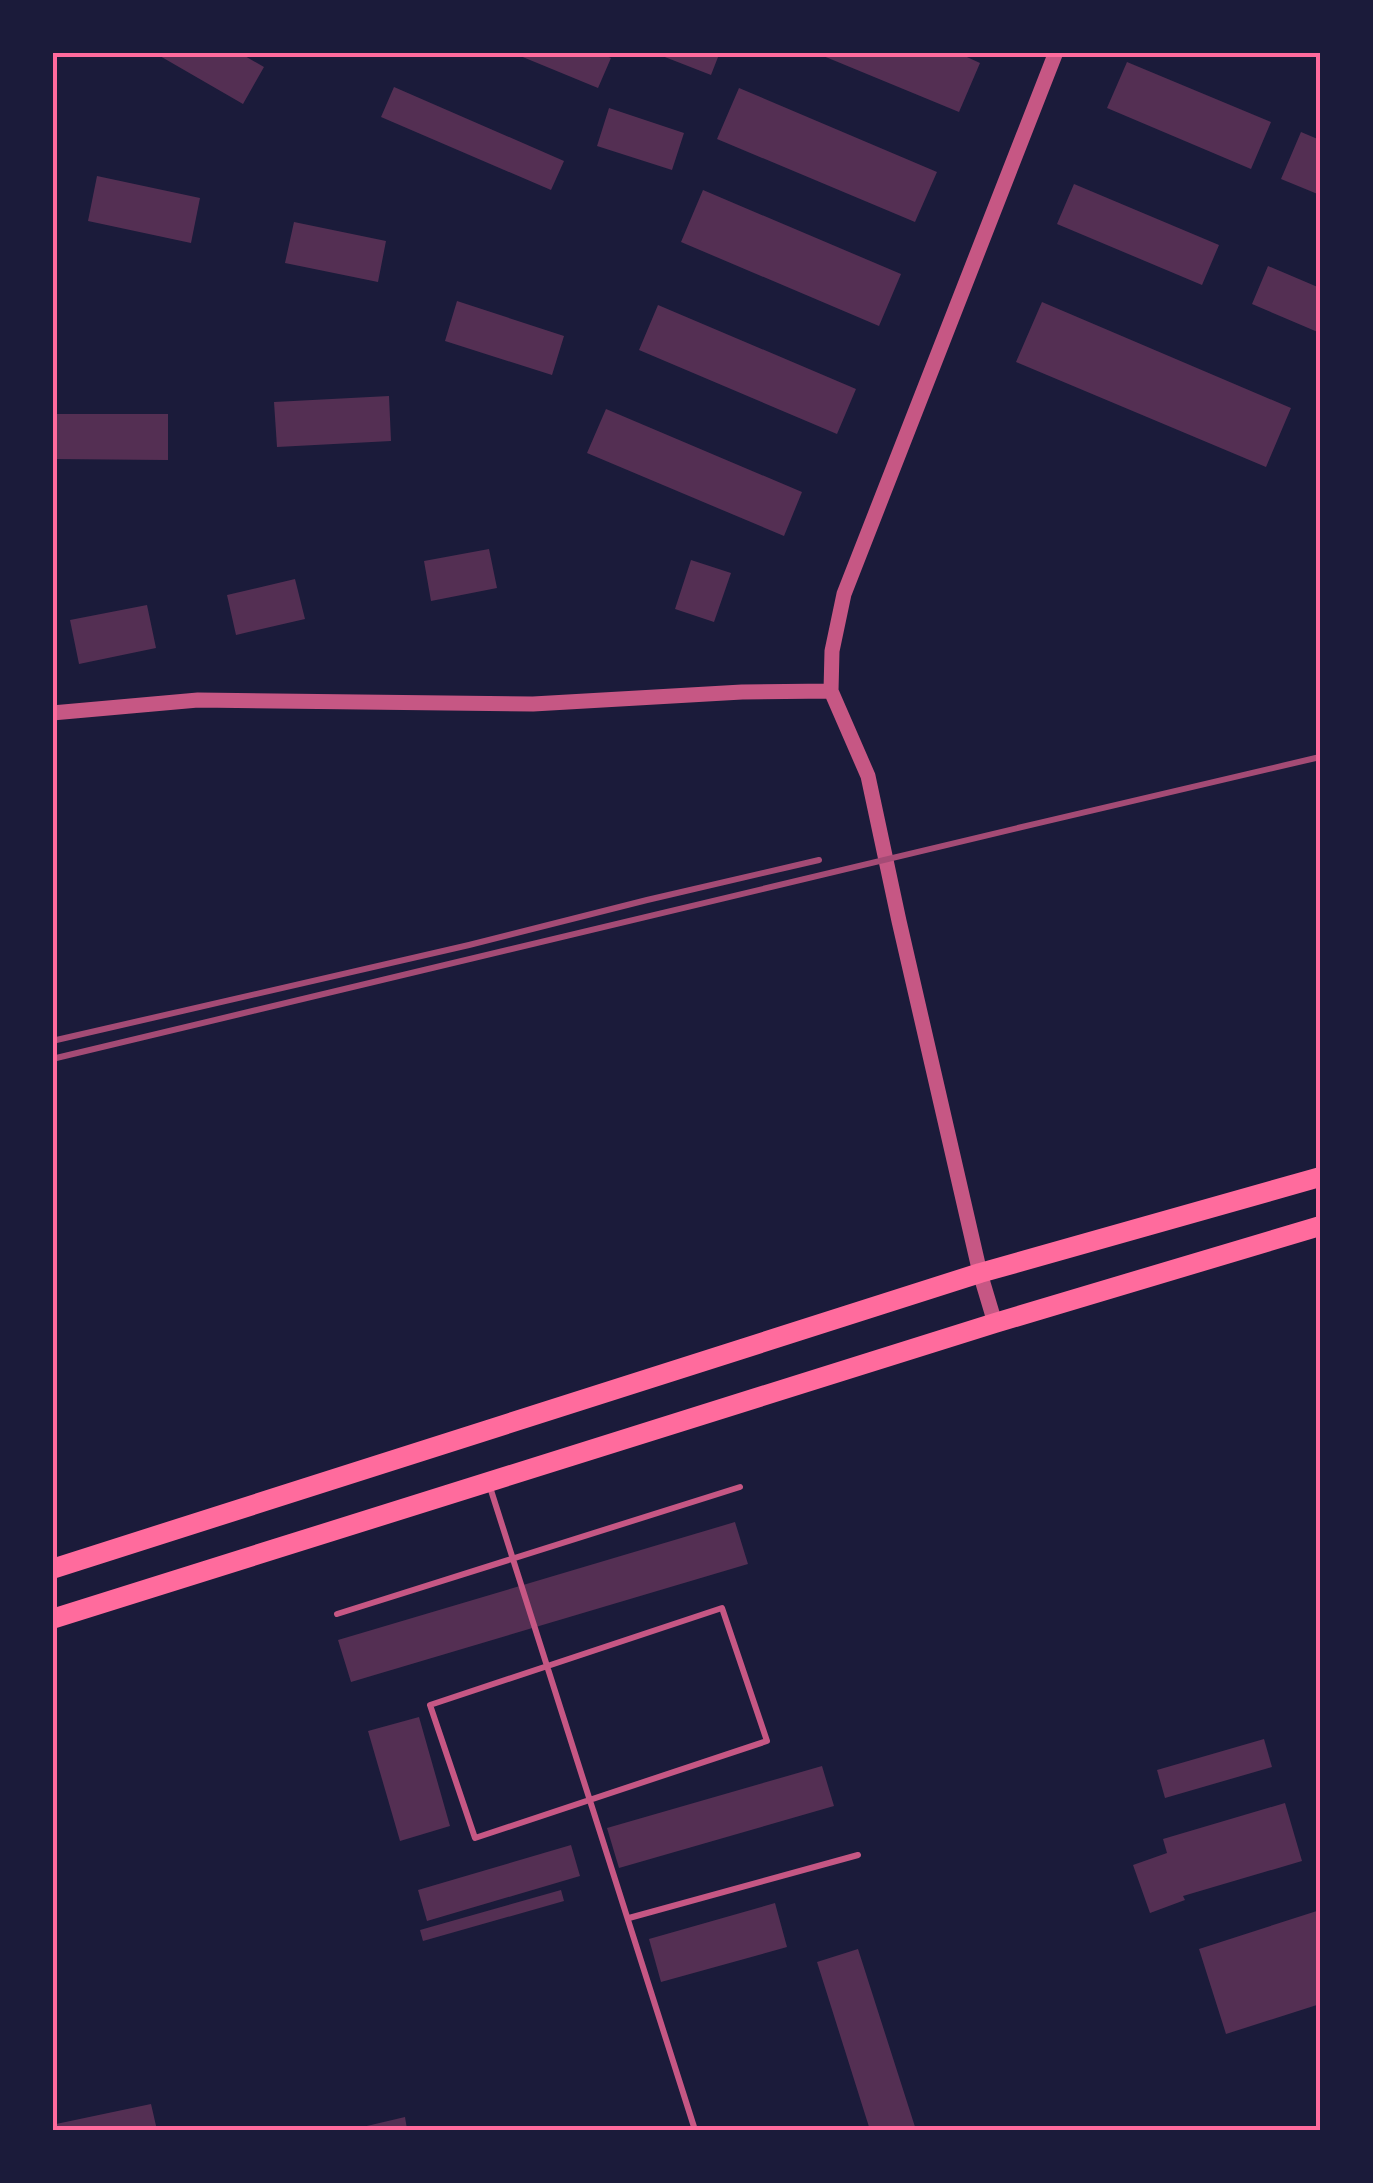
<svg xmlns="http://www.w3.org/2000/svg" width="1373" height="2183" font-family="Commissioner,sans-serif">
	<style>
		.building { fill: #542f53 }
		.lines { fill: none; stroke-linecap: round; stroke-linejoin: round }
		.service { stroke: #c65784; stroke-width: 6 }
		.tertiary { stroke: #c65784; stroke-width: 15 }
		.primary { stroke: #ff6b9d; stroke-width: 20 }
		.rail { stroke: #a44b75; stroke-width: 6 }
		.neatline { fill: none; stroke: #ff6b9d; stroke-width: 4 }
	</style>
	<rect width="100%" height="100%" fill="#1b1b3a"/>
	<path class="building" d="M153,52H238L264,67L243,104Z
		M598,52L611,58L598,88L513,53Z
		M652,52H720L711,75Z
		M956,52L980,63L959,112L816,53Z
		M1127,62L1271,122L1251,169L1107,108Z
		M394,87L564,161L551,190L381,117Z
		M739,88L937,172L915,222L717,139Z
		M609,108L684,133L672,170L597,146Z
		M1301,132L1320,140V195L1281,179Z
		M97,176L200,198L191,243L88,221Z
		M1074,184L1219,245L1202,285L1057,224Z
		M703,190L901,274L879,326L681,242Z
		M294,222L386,241L378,282L285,263Z
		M1268,266L1320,288V333L1252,304Z
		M457,301L564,336L552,375L445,341Z
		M1042,302L1291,408L1266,467L1016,362Z
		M658,305L856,389L837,434L639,350Z
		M389,396L391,441L277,447L274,402Z
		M606,409L802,492L784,536L587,453Z
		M52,414H168V460L52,459Z
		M489,549L497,588L431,601L424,561Z
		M691,560L731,573L714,622L675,609Z
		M295,579L305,619L236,635L227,595Z
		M147,605L156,648L79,664L70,620Z
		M735,1522L748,1564L351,1682L338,1640Z
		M419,1717L450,1826L400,1841L368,1731Z
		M1264,1739L1272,1767L1165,1798L1157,1770Z
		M822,1766L834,1806L619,1868L607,1828Z
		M1285,1803L1302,1861L1183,1896L1185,1900L1150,1913L1133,1865L1167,1853L1163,1839Z
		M571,1845L580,1876L427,1921L418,1890Z
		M561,1890L564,1901L423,1941L420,1930Z
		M775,1903L787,1947L661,1982L649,1939Z
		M1320,1910V2004L1226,2034L1199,1949Z
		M858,1949L916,2130H870L817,1962Z
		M151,2104L157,2130H58L56,2124Z
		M405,2117L407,2129L354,2130V2129Z"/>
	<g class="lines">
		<path class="service" d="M489,1484L695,2130
			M722,1608L767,1741L475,1838L430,1705Z
			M337,1614L740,1487
			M629,1918L858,1855"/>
		<path class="tertiary" d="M52,713L198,700L533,704L742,692L831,691
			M995,1323L980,1273L899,921L868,776L831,691L832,651L844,594L1056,52"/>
		<path class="primary" d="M52,1569L980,1273L1320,1177
			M52,1619L995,1323L1320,1226"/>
		<path class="rail" d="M52,1041L469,945L647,900L819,860
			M52,1059C476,959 897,855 1320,757"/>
	</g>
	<rect width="1373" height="2183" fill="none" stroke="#1b1b3a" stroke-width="110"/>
	<rect x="55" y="55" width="1263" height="2073" class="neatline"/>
</svg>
